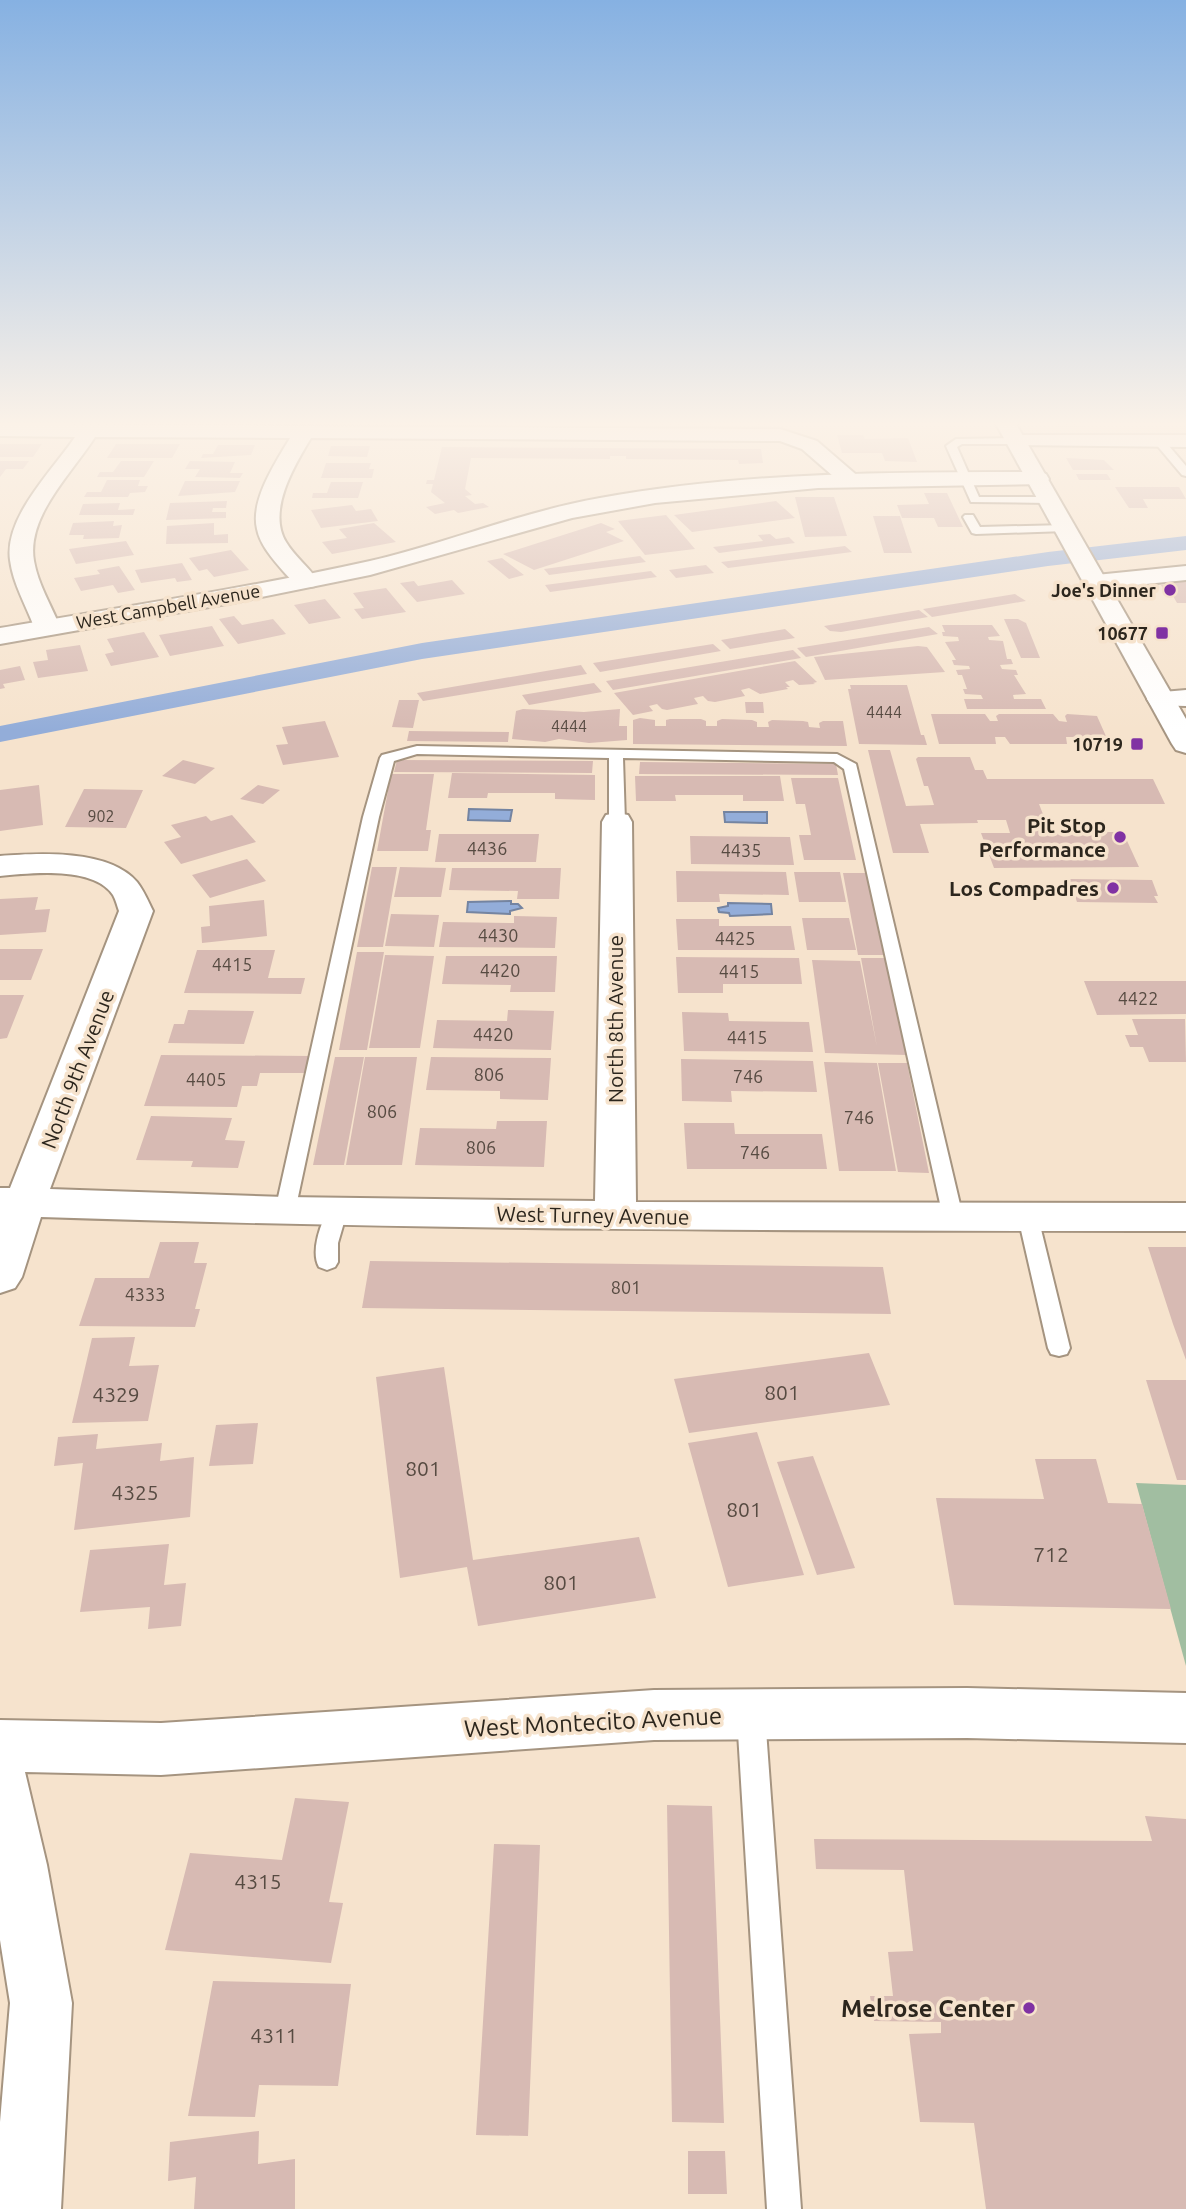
<svg xmlns="http://www.w3.org/2000/svg" width="1186" height="2209" font-family="Ubuntu,sans-serif">
	<style>
		.green { fill: #a1bea1 }
		.water { fill: #93add9; stroke: #7484a1; stroke-width: 2 }
		.lines { fill: none; stroke-linecap: round; stroke-linejoin: round }
		.canal { fill: #93add9; fill-rule: evenodd }
		.building { fill: #d7bab3 }
		.service-casing { stroke: #a59480; stroke-width: 4 }
		.minor-casing { stroke: #a59480; stroke-width: 4 }
		.tertiary-casing { stroke: #a59480; stroke-width: 4 }
		.secondary-casing { stroke: #a59480; stroke-width: 4 }
		.service { fill: #fff; fill-rule: evenodd }
		.minor { fill: #fff; fill-rule: evenodd }
		.tertiary { fill: #fff; fill-rule: evenodd }
		.secondary { fill: #fff; fill-rule: evenodd }
		.poi-dot { fill: #8032a3; stroke: #f6e3cd; stroke-width: 2.5 }
		.labels { text-anchor: middle; dominant-baseline: central; stroke-width: 7; stroke-linejoin: round; paint-order: stroke }
		.far-number-label { font-size: 16px; fill: #574b42 }
		.far-poi-label { font-size: 18px; font-weight: bold; fill: #2c261d; stroke: #f6e3cd; text-anchor: end }
		.far-street-label { font-size: 18px; fill: #2c261d; stroke: #f6e3cd }
		.number-label { font-size: 18px; fill: #574b42 }
		.poi-label { font-size: 21px; font-weight: bold; fill: #2c261d; stroke: #f6e3cd; text-anchor: end }
		.street-label { font-size: 21px; fill: #2c261d; stroke: #f6e3cd }
		.near-number-label { font-size: 21px; fill: #574b42 }
		.near-street-label { font-size: 24px; fill: #2c261d; stroke: #f6e3cd }
		.near-poi-label { font-size: 24px; font-weight: bold; fill: #2c261d; stroke: #f6e3cd; text-anchor: end }
	</style>
	<rect width="100%" height="100%" fill="#f6e3cd"/>
	<path class="green" d="M1136,1483L1186,1485V1666Z"/>
	<path class="water" d="M469,809L512,810L510,821L468,820Z
		M724,812H767V823L725,822Z
		M511,901V904H518L522,908L510,911V914L467,912L468,902Z
		M728,903L771,904L772,914L730,916L729,913L719,912L718,908L728,906Z"/>
	<g class="lines">
		<path class="canal" d="M1186,536V550L1048,566L422,659L0,742V726L422,643L1048,552Z"/>
	</g>
	<path class="building" d="M658,422H718L719,426L658,425Z
		M750,422H768L769,428H752Z
		M1045,422H1080L1084,427H1057Z
		M837,435H863L865,439L908,438L917,462L885,461L882,453H842Z
		M0,444H42L33,457H0Z
		M116,444H180L172,458H107Z
		M218,445H255L251,455L201,458L203,454H213Z
		M331,446H370L367,457L328,456Z
		M442,447L761,449L763,463L739,464L738,460L626,459V456H610V459L471,458L465,489L472,495L465,496L475,504L483,503L489,507L458,513L454,510L435,514L426,507L445,503L431,492L433,484H426L427,480H434Z
		M1066,458L1104,460L1114,470H1073Z
		M0,461H29L23,469H6L0,477Z
		M121,461H154L144,477H97L100,472H113Z
		M190,461L235,462L230,473H243L240,478L195,477L200,469H185Z
		M326,463H371L369,469H374L372,478H321Z
		M1076,474H1107L1111,480H1079Z
		M107,480H140L138,486H148L145,492L130,493L128,497H84L87,492H101Z
		M185,481H240L235,492L178,496Z
		M331,482H363L358,498H312L313,493H327Z
		M1115,487H1179L1186,499H1143L1148,508H1129Z
		M924,493H947L963,527H938L934,518H902L897,505L929,504Z
		M795,497H834L847,536L805,537Z
		M227,501L226,508H213L212,512H226V518L166,520L170,503Z
		M776,501L795,518L692,532L674,515Z
		M120,503L118,510L135,509L133,515H79L83,504Z
		M352,505L356,511L371,509L378,521L321,528L311,510Z
		M666,515L695,549L645,555L618,521Z
		M873,516H900L912,553H884Z
		M114,521L113,526L122,525L119,538L83,539L84,535H69L73,523Z
		M214,523V535L228,534V543L166,544L167,526Z
		M374,523L396,542L332,554L322,542L347,538L339,529Z
		M601,523L615,529L606,532L624,541L534,570L503,554Z
		M770,534L776,539L789,537L795,543L719,553L713,547L763,541L758,535Z
		M126,541L134,555L76,564L69,549Z
		M845,546L852,552L728,568L721,562Z
		M231,550L249,570L214,577L207,569L199,571L189,558Z
		M640,556L646,562L549,575L544,569Z
		M502,558L524,575L509,579L487,561Z
		M182,563L192,580L177,582L175,578L141,583L135,570Z
		M706,565L714,573L676,578L669,570Z
		M119,566L135,590L118,593L113,585L81,591L74,578L100,574L97,570Z
		M651,571L657,577L550,592L545,585Z
		M452,580L465,594L417,602L400,583L414,581L418,586Z
		M1163,581H1186V603H1177L1173,596H1167L1161,585H1165Z
		M386,588L406,612L362,619L354,609L364,608L353,593Z
		M1015,594L1026,601L932,617L923,609Z
		M325,599L341,618L309,624L294,605Z
		M919,610L928,617L841,632L830,631L824,626Z
		M234,616L242,625L273,619L286,634L238,644L219,619Z
		M1004,619H1018L1026,623L1040,658H1021Z
		M942,625H992L1000,636L988,637L989,640L1003,641L1007,659H1011L1013,664L1000,665L1002,669L1016,670L1018,675H1014L1026,694L1013,695L1014,699H1041L1046,709H967L964,699H983L981,695L965,694L963,689H967L962,675H958L956,670L970,669L969,666L954,665L952,660H956L945,642L959,641L958,637L943,636L942,632H945Z
		M212,626L224,646L170,656L159,635Z
		M929,627L938,634L806,657L797,648Z
		M785,629L795,638L730,649L721,640Z
		M144,632L159,657L111,666L105,654L114,652L107,639Z
		M713,644L721,651L600,672L593,663Z
		M80,645L88,671L38,678L33,662L48,660L46,650Z
		M918,646L927,647L945,672L825,680L814,657Z
		M793,650L801,658L613,690L606,681Z
		M795,661L817,682L813,683L815,684L799,685L793,680L785,682L790,687H786L788,689L760,694L749,688L741,690L745,696L715,702L708,701L703,696L694,698L698,704L667,710L662,709L657,704L649,706L653,711L633,715L614,693Z
		M581,665L587,674L423,701L417,693Z
		M20,666L25,680L3,684L5,688L0,689V670Z
		M594,683L602,692L529,705L522,695Z
		M850,685H907L921,735H924L927,745L859,744L848,689H851Z
		M399,700H419L413,728L392,727Z
		M745,702H763L764,713H746Z
		M523,709L584,712L620,709L619,726H627V740L589,743L559,739L545,742L512,739L516,711Z
		M931,714H985L990,721H998L996,716L999,714H1053L1059,721L1067,722L1065,716L1067,714L1097,716L1109,743L1080,744L1074,737H1066L1067,744H1010L1005,737H995L996,744H939Z
		M640,718L655,720V726H666V720L670,719H701L706,721V726H717V721L722,719L752,720L757,722V727H769L768,722L772,720L803,721L808,722L809,727L820,728L819,723L823,721H843L847,746L633,744V720Z
		M325,721L339,757L283,765L276,745L288,744L282,727Z
		M409,731L509,732L508,742L407,741Z
		M868,750H890L906,806L934,805L928,786H924L916,759L918,757H970L975,770H983L987,779H1153L1165,804H1039L1050,832H1123L1139,867L994,868L981,833H1010L1006,820H977L978,823L920,824L929,853H893Z
		M183,760L215,768L195,784L162,776Z
		M397,760L593,761L592,773L394,772Z
		M640,762L836,764L838,775L639,774Z
		M452,773L595,775V800L555,799V793H488L487,798H448Z
		M391,774H434L426,830H431L428,851H377Z
		M635,776H780L784,801H743V795H675L676,801H636Z
		M791,778H838L856,860H804L799,835H811L805,804H796Z
		M39,785L43,825L0,831V790Z
		M258,785L280,790L263,804L240,799Z
		M84,789L143,790L126,828L65,827Z
		M232,815L256,842L181,864L164,842L181,837L171,825L206,816L211,821Z
		M439,834H539L536,862H435Z
		M690,836L790,837L794,865L691,864Z
		M247,859L266,881L210,898L192,875Z
		M372,867H397L383,947H357Z
		M400,867L446,868L441,897H394Z
		M452,868H561L559,899H517L518,891L449,890Z
		M676,871L786,872L789,895L719,894L720,902H677Z
		M794,872H840L846,902H799Z
		M843,873H868L885,955H858Z
		M1069,879L1152,880L1158,896H1154L1158,903L1077,902Z
		M38,897L35,910L50,909L46,932L0,935V899Z
		M264,900L267,936L202,943L201,927L210,926L209,906Z
		M391,914L439,915L434,947L385,946Z
		M514,916L557,917L555,948L439,947L443,922L514,923Z
		M802,918H849L856,950H807Z
		M676,919H719V926H791L795,950H678Z
		M0,949H43L31,980H0Z
		M197,950H275L268,978H305L301,994L184,993Z
		M357,952H384L367,1050H339Z
		M385,955L434,956L420,1048H369Z
		M446,956H557L555,992H510L511,985L442,984Z
		M676,957L799,958L802,984H723V993H678Z
		M861,958H888L907,1055L825,1053L812,960L860,961L877,1047Z
		M1084,981H1186V1014L1097,1015Z
		M0,995H24L7,1038L0,1039Z
		M188,1010L254,1011L244,1044L168,1043L174,1024H184Z
		M508,1010L554,1011L551,1050L433,1048L437,1020L507,1021Z
		M682,1012L728,1013L729,1021L809,1022L813,1052L684,1051Z
		M1132,1019H1185L1186,1062H1149L1143,1047H1130L1125,1035H1138Z
		M161,1055L311,1056L307,1073H260L257,1086H242L237,1107L144,1106Z
		M335,1057H364L344,1165H313Z
		M365,1057H417L402,1165H346Z
		M431,1057L551,1058L548,1100L500,1099V1091L426,1090Z
		M681,1059L813,1061L817,1092L731,1091L732,1102L682,1101Z
		M824,1062L877,1063L896,1171H839Z
		M878,1063H907L929,1173L898,1172Z
		M151,1116L232,1118L225,1140L245,1141L238,1168L191,1167L193,1161L136,1160Z
		M497,1121H547L544,1167L415,1165L420,1128L496,1129Z
		M684,1123H734L735,1134H822L827,1169H687Z
		M160,1242H199L194,1263H207L195,1309H200L195,1327L79,1326L95,1278H149Z
		M1148,1247H1186V1360L1173,1324Z
		M370,1261L883,1267L891,1314L362,1308Z
		M135,1337L129,1366L159,1365L148,1421L72,1423L92,1338Z
		M869,1353L890,1405L689,1433L674,1379Z
		M444,1367L473,1560L639,1537L656,1598L478,1626L467,1567L400,1578L376,1377Z
		M1146,1380H1186V1480H1177Z
		M258,1423L253,1464L209,1466L216,1425Z
		M757,1432L804,1575L728,1587L688,1443Z
		M98,1434L96,1449L162,1443L160,1461L194,1457L190,1517L74,1530L83,1463L54,1466L58,1437Z
		M813,1456L855,1568L817,1575L777,1462Z
		M1035,1459H1096L1108,1503L1142,1504L1171,1609L954,1605L936,1498L1044,1499Z
		M169,1544L164,1585L186,1583L181,1626L148,1629L150,1607L80,1612L90,1550Z
		M295,1798L349,1802L329,1902L343,1903L331,1963L165,1950L190,1853L282,1860Z
		M667,1805L712,1806L724,2123L672,2122Z
		M1145,1816L1186,1819V2209H986L974,2123L920,2122L909,2034L941,2033V2022L874,2021L870,1996H893L888,1952L913,1951L904,1870L816,1869L814,1839L1152,1841Z
		M494,1844L540,1845L528,2136L476,2135Z
		M213,1981L351,1984L338,2086L259,2085L255,2117L188,2116Z
		M259,2131L258,2164L295,2159V2209H194L196,2177L168,2181L170,2142Z
		M688,2151H725L727,2194H688Z"/>
	<g class="lines">
		<defs>
			<path id="service" d="M956,439L1016,438L1021,441L1016,444H962L957,447L979,497H1049L1055,500L1049,503L971,502L946,446Z
				M1155,439H1163L1186,466V476L1182,475L1155,443Z
				M965,515H973L980,527L1066,525L1072,528L1066,531L976,534L972,533L963,517Z
				M417,746L837,754L856,764L963,1217L960,1222L953,1224L946,1222L943,1217L844,769L834,762L623,758L625,822L617,827L609,822V758L417,754L394,761L379,817L295,1211L292,1216H278L275,1211L363,817L380,758L382,755Z
				M337,1205L344,1207L347,1212L338,1243V1262L335,1267L327,1270L319,1267C310,1251 321,1222 330,1207Z
				M1028,1210L1035,1212L1038,1217L1070,1348L1067,1354L1059,1356L1051,1354L1048,1348L1018,1217L1021,1212Z
				M751,1703L761,1707L765,1716L801,2209H767L737,1716L741,1707Z"/>
			<path id="minor" d="M0,424L780,429L817,441L860,478L857,483H841L802,449L780,441L311,438C294,466 267,511 286,542C295,557 309,567 318,581L315,586C299,590 293,582 283,571C273,559 260,545 257,529C250,500 276,462 290,438L95,437C73,472 26,516 34,561C38,584 51,605 60,627L56,632L47,635L38,632L34,627C26,605 13,584 10,560C4,517 53,470 75,437L0,436Z
				M1016,435H1186V447L1009,445L1006,441L1009,437Z
				M1186,566V580L1096,589L1087,587L1084,582L1087,577L1096,575Z
				M617,813L628,815L632,822L636,1202L1186,1203V1231C804,1231 422,1230 41,1217L22,1277L15,1288L0,1293V1188H10L119,911C117,906 116,900 113,895C94,866 30,873 0,876V856C38,853 109,849 137,882C144,891 148,901 153,911L50,1189L285,1197L595,1201L602,822L606,815Z
				M967,1688L1186,1693V1743L967,1738L654,1740L161,1775L25,1772L47,1865L72,2003L61,2209H0V2122L10,2003L0,1940V1720L161,1723L654,1690Z"/>
			<path id="tertiary" d="M1038,472L1046,474L1049,479L1046,484L818,488L655,503L572,518L370,575L232,603L0,644V628C123,607 248,588 370,561C447,543 521,512 600,498C744,472 892,472 1038,472Z
				M1186,690V706L1151,705L1147,699L1151,693Z"/>
			<path id="secondary" d="M995,422H1015L1186,719V753L1176,750L1172,744Z"/>
		</defs>
		<use href="#service" class="service-casing"/>
		<use href="#minor" class="minor-casing"/>
		<use href="#tertiary" class="tertiary-casing"/>
		<use href="#secondary" class="secondary-casing"/>
		<use href="#service" class="service"/>
		<use href="#minor" class="minor"/>
		<use href="#tertiary" class="tertiary"/>
		<use href="#secondary" class="secondary"/>
	</g>
	<linearGradient id="sky" x2="0" y2="1"><stop stop-color="#86b1e2"/><stop offset="0.58" stop-color="#fbf2e8"/><stop offset="1" stop-color="#fbf2e8" stop-opacity="0"/></linearGradient>
	<rect width="1186" height="731" fill="url(#sky)"/>
	<g class="poi-dot">
		<circle cx="1170" cy="590" r="7"/>
		<rect x="1155" y="626" width="14" height="14" rx="3.5"/>
		<rect x="1130" y="737" width="14" height="14" rx="3.5"/>
		<circle cx="1120" cy="837" r="7"/>
		<circle cx="1113" cy="888" r="7"/>
		<circle cx="1029" cy="2008" r="7"/>
	</g>
	<g class="labels">
		<g class="far-number-label">
			<text x="884" y="712">4444</text>
			<text x="569" y="726">4444</text>
			<text x="101" y="816">902</text>
		</g>
		<g class="far-poi-label">
			<text x="1156" y="590">Joe's Dinner</text>
			<text x="1148" y="633">10677</text>
			<text x="1123" y="744">10719</text>
		</g>
		<g class="far-street-label">
			<text transform="translate(168 606) rotate(-10)">West Campbell Avenue</text>
		</g>
		<g class="number-label">
			<text x="487" y="848">4436</text>
			<text x="741" y="850">4435</text>
			<text x="498" y="935">4430</text>
			<text x="735" y="938">4425</text>
			<text x="232" y="964">4415</text>
			<text x="500" y="970">4420</text>
			<text x="739" y="971">4415</text>
			<text x="1138" y="998">4422</text>
			<text x="493" y="1034">4420</text>
			<text x="747" y="1037">4415</text>
			<text x="489" y="1074">806</text>
			<text x="748" y="1076">746</text>
			<text x="206" y="1079">4405</text>
			<text x="382" y="1111">806</text>
			<text x="859" y="1117">746</text>
			<text x="481" y="1147">806</text>
			<text x="755" y="1152">746</text>
			<text x="626" y="1287">801</text>
			<text x="145" y="1294">4333</text>
		</g>
		<g class="poi-label">
			<text x="1106" y="825">Pit Stop<tspan x="1106" dy="24">Performance</tspan></text>
			<text x="1099" y="888">Los Compadres</text>
		</g>
		<g class="street-label">
			<text transform="translate(615 1019) rotate(-90)">North 8th Avenue</text>
			<text transform="translate(77 1069) rotate(-69)">North 9th Avenue</text>
			<text transform="translate(593 1215) rotate(1)">West Turney Avenue</text>
		</g>
		<g class="near-number-label">
			<text x="782" y="1392">801</text>
			<text x="116" y="1394">4329</text>
			<text x="423" y="1468">801</text>
			<text x="135" y="1492">4325</text>
			<text x="744" y="1509">801</text>
			<text x="1051" y="1554">712</text>
			<text x="561" y="1582">801</text>
			<text x="258" y="1881">4315</text>
			<text x="274" y="2035">4311</text>
		</g>
		<g class="near-street-label">
			<text transform="translate(593 1722) rotate(-3)">West Montecito Avenue</text>
		</g>
		<g class="near-poi-label">
			<text x="1015" y="2008">Melrose Center</text>
		</g>
	</g>
</svg>
